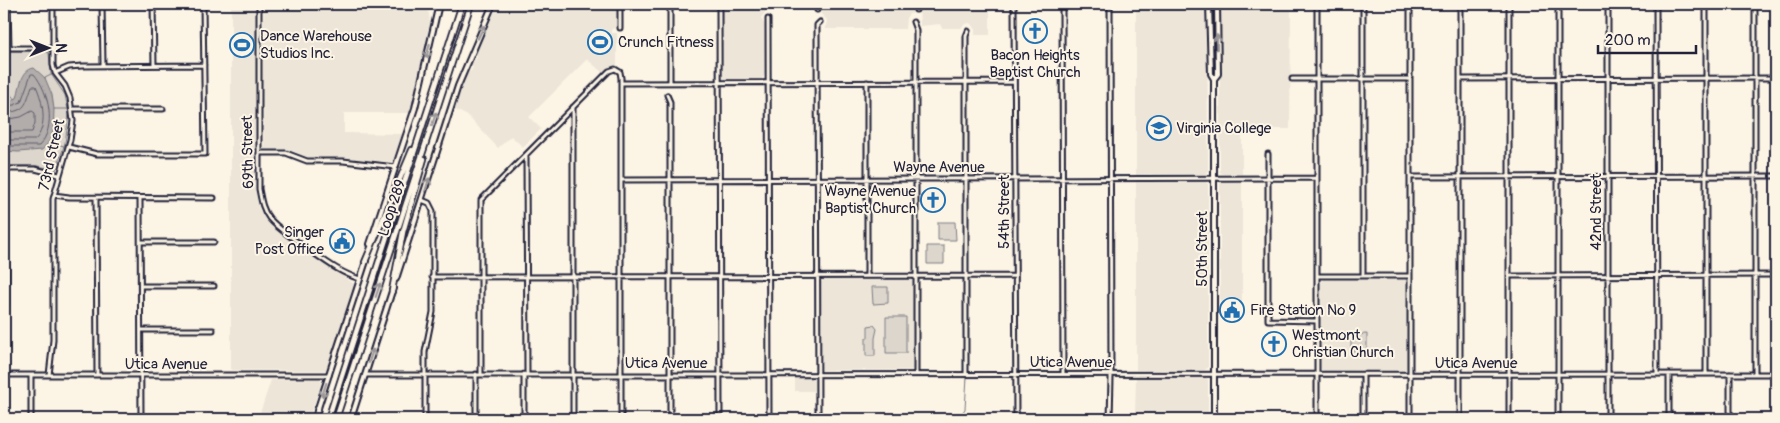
<svg xmlns="http://www.w3.org/2000/svg" width="1780" height="423" font-family="Pangolin,sans-serif">
	<style>
		.built { fill: #ece5d8 }
		.green { fill: #dcd6cc; stroke: #7f7c84 }
		.water { fill: #b2adab; stroke: #78757e }
		.lines { fill: none; stroke-linecap: round; stroke-linejoin: round }
		.shore { stroke: #5c5a68; stroke-width: 1 }
		.stream { stroke: #78757e; stroke-width: 1 }
		.minor-casing { stroke: #22223b; stroke-width: 7 }
		.major-casing { stroke: #22223b; stroke-width: 8 }
		.highway-casing { stroke: #22223b; stroke-width: 8 }
		.minor { stroke: #fcf5e5; stroke-width: 3 }
		.major { stroke: #fcf5e5; stroke-width: 4 }
		.highway { stroke: #fcf5e5; stroke-width: 4.5 }
		.oneway { stroke: #9a9698 }
		.labels { text-anchor: middle; dominant-baseline: central; stroke-width: 4; stroke-linejoin: round; paint-order: stroke }
		.poi-label { font-size: 15px; fill: #22223b; stroke: #fcf5e5; text-anchor: start }
		.street-label { font-size: 15px; fill: #22223b; stroke: #fcf5e5 }
	</style>
	<rect width="100%" height="100%" fill="#fcf5e5"/>
	<filter id="ink" filterUnits="userSpaceOnUse"><feTurbulence type="fractalNoise" baseFrequency=".02" numOctaves="2"/><feDisplacementMap in="SourceGraphic" scale="10" xChannelSelector="R" yChannelSelector="G"/><feConvolveMatrix kernelMatrix="1 2 1 2 8 2 1 2 1" color-interpolation-filters="sRGB"/></filter>
	<g filter="url(#ink)">
		<path class="built" d="M231,4H256V192L259,209L268,223L281,234L354,284L327,369L325,370H231Z
			M264,4H425L429,14L430,25L419,79L410,113H344V133L404,134L394,162L339,158L307,157L291,150L264,149L263,79Z
			M498,4H617V26L611,30V33H617V65L611,66L603,73L587,59L529,117L541,129L523,147L511,136L498,148L468,116L454,109L462,88L468,73L471,71L473,67L471,65L477,57L476,53Z
			M722,4H766V11L761,18L765,25V74L761,80H725L723,78Z
			M821,4H913L914,13L909,14L906,18L905,29H826L827,20L821,14Z
			M919,4H990V35H975V28L970,23L965,24L961,28H942L940,24L920,26Z
			M1136,4H1207L1208,171L1205,174L1136,175Z
			M1220,4H1291L1290,129H1220Z
			M1220,131H1242V174H1223L1220,172Z
			M1204,180L1208,184V368L1204,370H1136V181Z
			M1223,180H1242V303H1220V182Z
			M824,279L912,280L914,282V367L912,370H822L821,282Z
			M1324,279L1406,280L1407,367L1406,370L1324,371L1321,369V283Z
			M1136,376L1206,377L1208,380V419H1135Z
			M795,377H813L815,381V391H795Z
			M319,379L321,381V383L309,419H258L271,380Z"/>
		<path class="green" d="M4,51H44L49,53L51,74L65,95L69,114L65,143L56,170L38,166H4Z
			M938,222H955L956,240H938Z
			M927,246H944V264H927Z
			M872,287H888V303L873,304Z
			M886,317H906V353H886Z
			M874,325L877,329L875,338V356H866V338H868V326Z
			M1367,334V351H1351V335Z"/>
		<path class="water" d="M34,68L45,78L52,95L54,109L53,137L42,150L18,152L4,151V102L17,98C20,87 21,70 34,68Z"/>
		<g class="lines">
			<path class="shore" d="M4,106L14,105L21,102L31,74H34C49,92 57,127 39,146H4
				M4,113C27,111 25,105 32,86H36C43,101 48,127 35,140H4
				M4,120L21,117L32,111L35,113V123L32,132H4"/>
			<path class="stream" d="M9,49C9,61 5,80 8,90C9,94 13,96 15,100
				M45,78L55,73
				M54,109H70
				M52,139L60,145L68,147
				M958,419L965,409L967,377"/>
			<defs>
				<path id="minor" d="M8,4L9,48
					M102,4L103,65
					M153,4L154,65
					M259,4V189C261,199 262,209 269,218C277,228 289,235 299,243C319,256 337,272 360,279
					M620,4V28
					M719,4L720,419
					M769,4V7
					M1014,4L1016,419
					M1062,4L1063,373
					M1317,4V419
					M1410,4V419
					M1460,4V419
					M1509,4V419
					M1558,4V419
					M1608,4V419
					M1656,4L1657,374
					M1706,4V374
					M1755,4V374
					M817,10L818,4
					M916,10V4
					M768,19L769,419
					M913,22L916,30V374
					M4,48H53
					M55,73L69,67L82,66L204,65
					M1292,79H1410
					M1460,79L1776,78
					M867,82V276
					M621,83L1014,82
					M670,83V4
					M667,95L670,102V419
					M73,109H163
					M69,147L97,154H205L203,4
					M259,153H286L307,161H343L396,167
					M1268,154V320L1317,321
					M526,155L527,374
					M4,169H35L59,175
					M1410,177L1776,176
					M621,180L1317,178
					M54,195L69,197L214,198
					M96,198L97,375
					M140,198L141,419
					M422,200L429,203L433,211V312L425,352V419
					M141,242H214
					M1317,276H1410
					M1363,276V4
					M1509,276L1776,275
					M432,277L1015,276
					M141,286H214
					M4,310L6,304V169
					M141,330H213
					M476,374V419
					M481,374V200L609,71L615,69L620,72L621,78V419
					M524,374V419
					M966,374V36L968,31
					M1363,374V419
					M1669,374V419
					M1730,374V419
					M4,375H329
					M49,375L53,340V199L70,140L73,121L70,98L65,86L55,73L53,65V4
					M365,375L1776,374
					M31,419V375
					M573,419V107
					M818,419L817,31V25L820,22
					M1110,419L1111,378L1110,4"/>
				<path id="major" d="M1209,4L1211,74L1214,79V419
					M1214,79L1218,74L1217,4
					M370,244L415,108L439,4
					M396,279L458,86L493,4
					M317,411L366,261
					M351,419L393,288"/>
				<path id="highway" d="M365,262L412,150
					M392,291L403,232L424,159
					M315,419L318,408
					M328,419L462,4
					M336,419L471,4"/>
			</defs>
			<use href="#minor" class="minor-casing"/>
			<use href="#major" class="major-casing"/>
			<use href="#highway" class="highway-casing"/>
			<use href="#minor" class="minor"/>
			<use href="#major" class="major"/>
			<use href="#highway" class="highway"/>
		</g>
		<defs><path id="oneway-shaft" d="M-6 0H5M1.5-3L5.5 0L1.5 3" fill="none" stroke-width="1.6" stroke-linecap="round" stroke-linejoin="round" transform="scale(1.25)"/></defs>
		<g class="oneway">
			<use href="#oneway-shaft" transform="translate(481 32) rotate(-65)"/>
			<use href="#oneway-shaft" transform="translate(1217 42) rotate(-90)"/>
			<use href="#oneway-shaft" transform="translate(428 51) rotate(103)"/>
			<use href="#oneway-shaft" transform="translate(434 119) rotate(-72)"/>
			<use href="#oneway-shaft" transform="translate(427 185) rotate(-73)"/>
			<use href="#oneway-shaft" transform="translate(378 290) rotate(-72)"/>
			<use href="#oneway-shaft" transform="translate(371 356) rotate(-72)"/>
			<use href="#oneway-shaft" transform="translate(324 390) rotate(108)"/>
		</g>
	</g>
	<defs>
		<symbol id="church-ring" viewBox="-11 -11 22 22"><circle r="9.5" fill="#fcf5e5" stroke="#1f6fb2" stroke-width="1.5"/><path d="M-1.2-6h2.4v3.5h3.3v2.4h-3.3V6h-2.4V-.1h-3.3v-2.4h3.3Z" fill="#1f6fb2"/></symbol>
		<symbol id="stadium-ring" viewBox="-11 -11 22 22"><circle r="9.5" fill="#fcf5e5" stroke="#1f6fb2" stroke-width="1.5"/><path d="M0-5a6.5 5 0 1 0 0 10a6.5 5 0 1 0 0-10ZM-3.5-1.8h7v3.6h-7Z" fill="#1f6fb2"/></symbol>
		<symbol id="university-ring" viewBox="-11 -11 22 22"><circle r="9.5" fill="#fcf5e5" stroke="#1f6fb2" stroke-width="1.5"/><path d="M0-5L7-2L0 1L-7-2ZM-4 1L0 2.5L4 1V4Q0 6-4 4Z" fill="#1f6fb2"/></symbol>
		<symbol id="civic-ring" viewBox="-11 -11 22 22"><circle r="9.5" fill="#fcf5e5" stroke="#1f6fb2" stroke-width="1.5"/><path d="M-.6-6.5H3V-4.5H.6V-3L4-1V1h2V6H-6V1h2V-1L-.6-3ZM-1.2 2.5V6h2.4V2.5Z" fill="#1f6fb2"/></symbol>
	</defs>
	<g fill-rule="evenodd">
		<use href="#church-ring" x="1021" y="17" width="28" height="28"/>
		<use href="#stadium-ring" x="586" y="28" width="28" height="28"/>
		<use href="#stadium-ring" x="228" y="31" width="28" height="28"/>
		<use href="#university-ring" x="1145" y="114" width="28" height="28"/>
		<use href="#church-ring" x="919" y="186" width="28" height="28"/>
		<use href="#civic-ring" x="328" y="227" width="28" height="28"/>
		<use href="#civic-ring" x="1218" y="296" width="28" height="28"/>
		<use href="#church-ring" x="1260" y="330" width="28" height="28"/>
	</g>
	<g class="labels">
		<g class="poi-label">
			<text x="260" y="36">Dance Warehouse<tspan x="260" dy="17">Studios Inc.</tspan></text>
			<text x="618" y="42">Crunch Fitness</text>
			<text x="1035" y="55" text-anchor="middle">Bacon Heights<tspan x="1035" dy="17">Baptist Church</tspan></text>
			<text x="1176" y="128">Virginia College</text>
			<text x="916" y="191" text-anchor="end">Wayne Avenue<tspan x="916" dy="17">Baptist Church</tspan></text>
			<text x="324" y="232" text-anchor="end">Singer<tspan x="324" dy="17">Post Office</tspan></text>
			<text x="1250" y="310">Fire Station No 9</text>
			<text x="1292" y="335">Westmont<tspan x="1292" dy="17">Christian Church</tspan></text>
		</g>
		<g class="street-label">
			<text transform="translate(248 152) rotate(-91)">69th Street</text>
			<text transform="translate(52 155) rotate(-77)">73rd Street</text>
			<text x="939" y="167">Wayne Avenue</text>
			<text transform="translate(392 208) rotate(-72)">Loop 289</text>
			<text transform="translate(1004 212) rotate(-90)">54th Street</text>
			<text transform="translate(1596 212) rotate(-90)">42nd Street</text>
			<text transform="translate(1202 249) rotate(-90)">50th Street</text>
			<text x="1071" y="362">Utica Avenue</text>
			<text x="666" y="363">Utica Avenue</text>
			<text x="1476" y="363">Utica Avenue</text>
			<text x="166" y="364">Utica Avenue</text>
		</g>
	</g>
	<rect width="1780" height="423" fill="none" stroke="#fcf5e5" stroke-width="20"/>
	<rect x="10" y="10" width="1760" height="403" fill="none" stroke="#22223b" stroke-width="2" filter="url(#ink)"/>
	<g transform="translate(48 48) rotate(90)" stroke="#fcf5e5" stroke-width="4" paint-order="stroke">
	<path d="M0-4L9 19L0 12L-9 19Z" fill="#22223b"/>
	<text y="-8" font-size="14" font-weight="bold" text-anchor="middle" fill="#22223b">N</text>
	</g>
	<path d="M1598 45v8h98v-8" fill="none" stroke="#22223b" stroke-width="2.5"/>
	<text x="1605" y="45" font-size="15" fill="#22223b" stroke="#fcf5e5" stroke-width="4" paint-order="stroke">200 m</text>
</svg>
